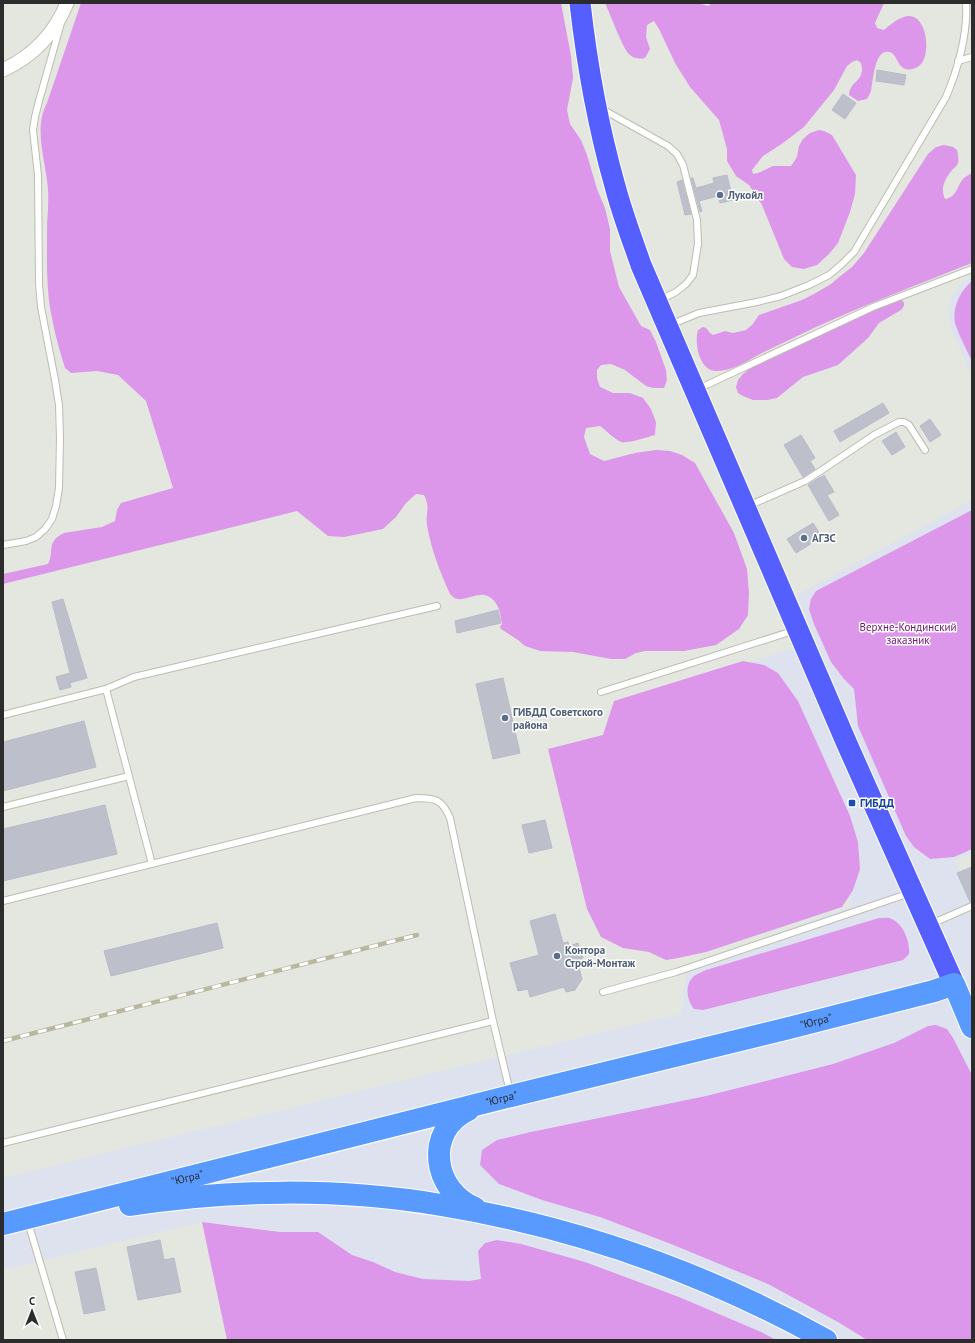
<svg xmlns="http://www.w3.org/2000/svg" width="975" height="1343" font-family="'PT Sans',sans-serif">
	<style>
		.industrial { fill: #e3e7df }
		.green { fill: #dc96ea }
		.building { fill: #bdbfcb; stroke: #b7bbcb }
		.lines { fill: none; stroke-linecap: round; stroke-linejoin: round }
		.lane-casing { stroke: #bdbdae; stroke-width: 8 }
		.street-casing { stroke: #bdbdae; stroke-width: 15 }
		.primary-casing { stroke: #fff; stroke-width: 23 }
		.highway-casing { stroke: #fff; stroke-width: 24 }
		.lane { stroke: #fff; stroke-width: 6 }
		.street { stroke: #fff; stroke-width: 13 }
		.primary { stroke: #555ffd; stroke-width: 21 }
		.highway { stroke: #599aff; stroke-width: 22 }
		.rail-casing { stroke: #b8b8a0; stroke-width: 4.5 }
		.rail { stroke: #fff; stroke-width: 3; stroke-dasharray: 9; stroke-linecap: butt }
		.service-dot { fill: #5c6f8a; stroke: #fff; stroke-width: 1.5 }
		.transit-dot { fill: #1a4fb4; stroke: #fff; stroke-width: 1.5 }
		.labels { text-anchor: middle; dominant-baseline: central; stroke-width: 3; stroke-linejoin: round; paint-order: stroke }
		.service-label { font-size: 11px; font-weight: bold; fill: #4e5e75; stroke: #fff; text-anchor: start }
		.park-label { font-size: 11px; fill: #6f1472; stroke: #fff }
		.transit-label { font-size: 11px; font-weight: bold; fill: #164399; stroke: #fff; text-anchor: start }
		.street-label { font-size: 11px; fill: #2c2c2c; stroke: #fff }
	</style>
	<rect width="100%" height="100%" fill="#dee2ef"/>
	<path class="industrial" d="M3,3H972V277L961,284L952,296L948,309L950,325L972,378V500L797,595L816,641L750,662L852,905L687,966L681,1014L602,1032L3,1178Z
		M972,853V901L970,897L968,898L957,874L960,872L955,860Z
		M202,1222L227,1340H3V1270Z"/>
	<path class="green" d="M81,3H561L571,56L573,78L567,110L570,124L581,140L587,155L597,189L605,208L610,229V251L619,287L641,326L650,330L656,342L666,370L667,380L664,388H653L646,386L625,370L611,364L601,365L597,370V378L600,387L613,393H630L643,398L651,409L656,422L655,435C647,437 628,444 621,442C613,438 607,431 600,426L586,428L584,437L590,454L604,461L635,453L656,450L670,451L682,455L695,463L734,533L747,569L749,593L748,615L739,629L716,645L684,651H645L636,653L625,659H611L573,652L540,651L525,646L518,640L501,629L500,627L502,624C501,618 500,610 497,605C484,583 467,604 454,598C453,597 451,595 450,594C440,572 431,549 427,525C425,513 431,508 424,495L416,494L406,503L396,517L383,529L344,537L328,536L297,511L3,584V574L48,564C55,552 45,542 64,533L102,527L115,521L117,510L121,503L173,488L146,401L118,375L97,371L71,373L65,368C60,352 55,335 52,318C46,290 47,261 47,232C47,218 49,204 48,189C46,161 33,129 47,103Z
		M605,3H698L708,6L712,3H884L875,23L877,28L884,30C890,25 899,17 908,16C927,15 931,53 921,64C916,70 905,72 900,65C896,59 894,50 885,52C874,55 873,82 871,91C870,94 868,97 867,99L858,101L849,95C850,80 866,82 861,63L857,60L852,62L847,66L834,90L804,127L783,143L763,156L752,170L753,174L758,173L773,166H791L797,157L799,146L803,139L810,133L819,130L824,131L832,135L856,175L855,194L850,212L838,243L829,254L817,265L804,269L792,267L784,259L762,205L749,185L736,176L727,161V149L719,120L690,87L675,63L659,29L654,21L647,25L646,37L650,49L645,58C639,59 635,59 630,55C623,50 610,13 605,3Z
		M944,145L953,147L957,150C958,155 959,158 958,163C957,166 954,168 952,170C945,179 940,188 945,199C958,197 956,186 964,178C966,176 969,175 972,173V263C919,284 866,304 814,328C797,336 779,345 762,353C749,360 732,371 717,371C699,371 694,343 698,330L703,327L706,328L710,333L713,335L725,331L733,333L746,330L752,325L759,315L802,300L814,294L831,284L843,274L852,267L864,253L928,154L936,147Z
		M972,281V361C967,351 958,333 955,323C952,308 960,291 972,281Z
		M899,300H902L904,303V306L901,310L879,323L868,338L838,365L803,377L777,398L767,400H753L743,396L738,393L736,387L738,380L743,374L756,364L816,335Z
		M972,510V849L954,857L930,859L914,847L906,836L858,726L854,689L844,679L831,662L814,624L809,609L811,599L816,591Z
		M743,661L764,665L778,673L798,701L850,816L858,842L860,869L853,890L842,907L706,952L678,958L666,960L649,952L623,948L601,937L587,909L548,749L603,735L614,701Z
		M879,918C883,918 889,917 892,919C904,925 910,942 909,954L903,960L703,1010L694,1009C687,1000 684,985 694,976C697,974 702,972 706,970Z
		M936,1025L947,1029L953,1038L972,1075V1340H867L838,1322L768,1284L671,1244L600,1217L542,1200L499,1184L480,1165L482,1150L497,1140L531,1132L706,1096L833,1064L894,1043L928,1026Z
		M202,1222L280,1232H318L352,1255L373,1262L395,1272L423,1279L469,1281L481,1279L478,1251L485,1243L497,1240L521,1244L585,1262L679,1297L761,1332L776,1340H227Z"/>
	<path class="building" d="M877,70L906,75L904,85L876,81Z
		M843,94L856,103L845,119L832,110Z
		M727,175L733,200L720,203L718,196L699,201L702,211L700,212L691,178H693L696,188L714,183L713,178Z
		M682,180L691,214L685,215L677,182Z
		M883,403L889,413L840,442L834,431Z
		M930,419L941,435L930,442L920,426Z
		M896,432L905,447L892,455L882,441Z
		M801,435L815,458L810,461L815,469L803,477L784,445Z
		M824,475L834,492L827,495L839,515L829,521L808,485L820,477V478Z
		M813,523L822,537L796,553L787,539Z
		M63,599L87,678L70,683L71,687L60,690L56,677L70,673L52,602Z
		M498,610L501,623L457,633L455,621Z
		M503,678L520,753L493,759L476,684Z
		M84,721L96,767L3,791V742Z
		M105,805L117,854L3,881V829Z
		M545,820L552,848L529,853L522,825Z
		M972,867V902H970L957,873Z
		M555,914L563,943L568,942L569,946L578,943L583,958L577,960L582,979L575,990L566,992L564,987L530,997L528,989L518,991L510,963L539,955L530,921Z
		M217,923L223,948L111,976L104,951Z
		M160,1240L164,1260L174,1258L181,1292L138,1300L127,1247Z
		M96,1268L105,1310L84,1314L75,1272Z"/>
	<g class="lines">
		<defs>
			<path id="lane" d="M958,61L972,57
				M602,109L668,146L677,154L683,165L697,220L698,244L693,275L686,284L676,292L660,300
				M670,325L699,313L757,302L781,296L809,285L829,275L842,264L854,252L946,97C958,69 968,33 966,3
				M698,389L873,307L972,269
				M748,506L805,481L822,470L874,435L899,422H904L909,425L925,450
				M3,545L26,541L36,537L45,529L52,519L56,506L59,488L60,438L59,405L55,380L41,307L39,284L38,175L33,130L35,117L39,101L61,23
				M106,689L152,864
				M601,692L796,630
				M3,715L106,689L134,677L437,606
				M3,807L129,776
				M3,901L416,798C435,798 442,799 450,818L493,1021L510,1092
				M931,924L972,906
				M603,992L676,972L910,893
				M3,1143L493,1021
				M28,1222L63,1340"/>
			<path id="street" d="M3,70C33,56 55,33 67,3"/>
			<path id="primary" d="M580,3C587,65 598,126 615,186C622,213 632,239 641,265L847,744L954,984"/>
			<g id="highway">
				<path d="M468,1110C424,1131 433,1191 475,1208"/>
				<path d="M130,1205C231,1189 341,1188 441,1205C576,1227 707,1274 826,1340"/>
				<path id="s1" d="M3,1224L511,1096L785,1029L934,991L954,984L972,1027"/>
			</g>
		</defs>
		<use href="#lane" class="lane-casing"/>
		<use href="#street" class="street-casing"/>
		<use href="#primary" class="primary-casing"/>
		<use href="#highway" class="highway-casing"/>
		<use href="#lane" class="lane"/>
		<use href="#street" class="street"/>
		<use href="#primary" class="primary"/>
		<use href="#highway" class="highway"/>
		<defs>
			<path id="rail" d="M3,1041L417,935"/>
		</defs>
		<use href="#rail" class="rail-casing"/>
		<use href="#rail" class="rail"/>
	</g>
	<g class="service-dot">
		<circle cx="720" cy="195" r="4"/>
		<circle cx="804" cy="538" r="4"/>
		<circle cx="505" cy="718" r="4"/>
		<circle cx="557" cy="956" r="4"/>
	</g>
	<rect class="transit-dot" x="848" y="799" width="8" height="8" rx="2"/>
	<g class="labels">
		<g class="service-label">
			<text x="728" y="195">Лукойл</text>
			<text x="812" y="538">АГЗС</text>
			<text x="513" y="712">ГИБДД Советского<tspan x="513" dy="13">района</tspan></text>
			<text x="565" y="950">Контора<tspan x="565" dy="13">Строй-Монтаж</tspan></text>
		</g>
		<g class="park-label">
			<text x="908" y="627">Верхне-Кондинский<tspan x="908" dy="13">заказник</tspan></text>
		</g>
		<g class="transit-label">
			<text x="860" y="803">ГИБДД</text>
		</g>
		<g class="street-label">
			<text stroke="none"><textPath href="#s1" startOffset="838">"Югра"</textPath></text>
			<text stroke="none"><textPath href="#s1" startOffset="514">"Югра"</textPath></text>
			<text stroke="none"><textPath href="#s1" startOffset="190">"Югра"</textPath></text>
		</g>
	</g>
	<rect width="975" height="1343" fill="none" stroke="#2c2c2c" stroke-width="8"/>
	<g transform="translate(32 1311)" stroke="#ffffff" stroke-width="3" paint-order="stroke">
	<path d="M0-3L7 15L0 10L-7 15Z" fill="#2c2c2c"/>
	<text y="-6" font-size="11" font-weight="bold" text-anchor="middle" fill="#2c2c2c">С</text>
	</g>
</svg>
